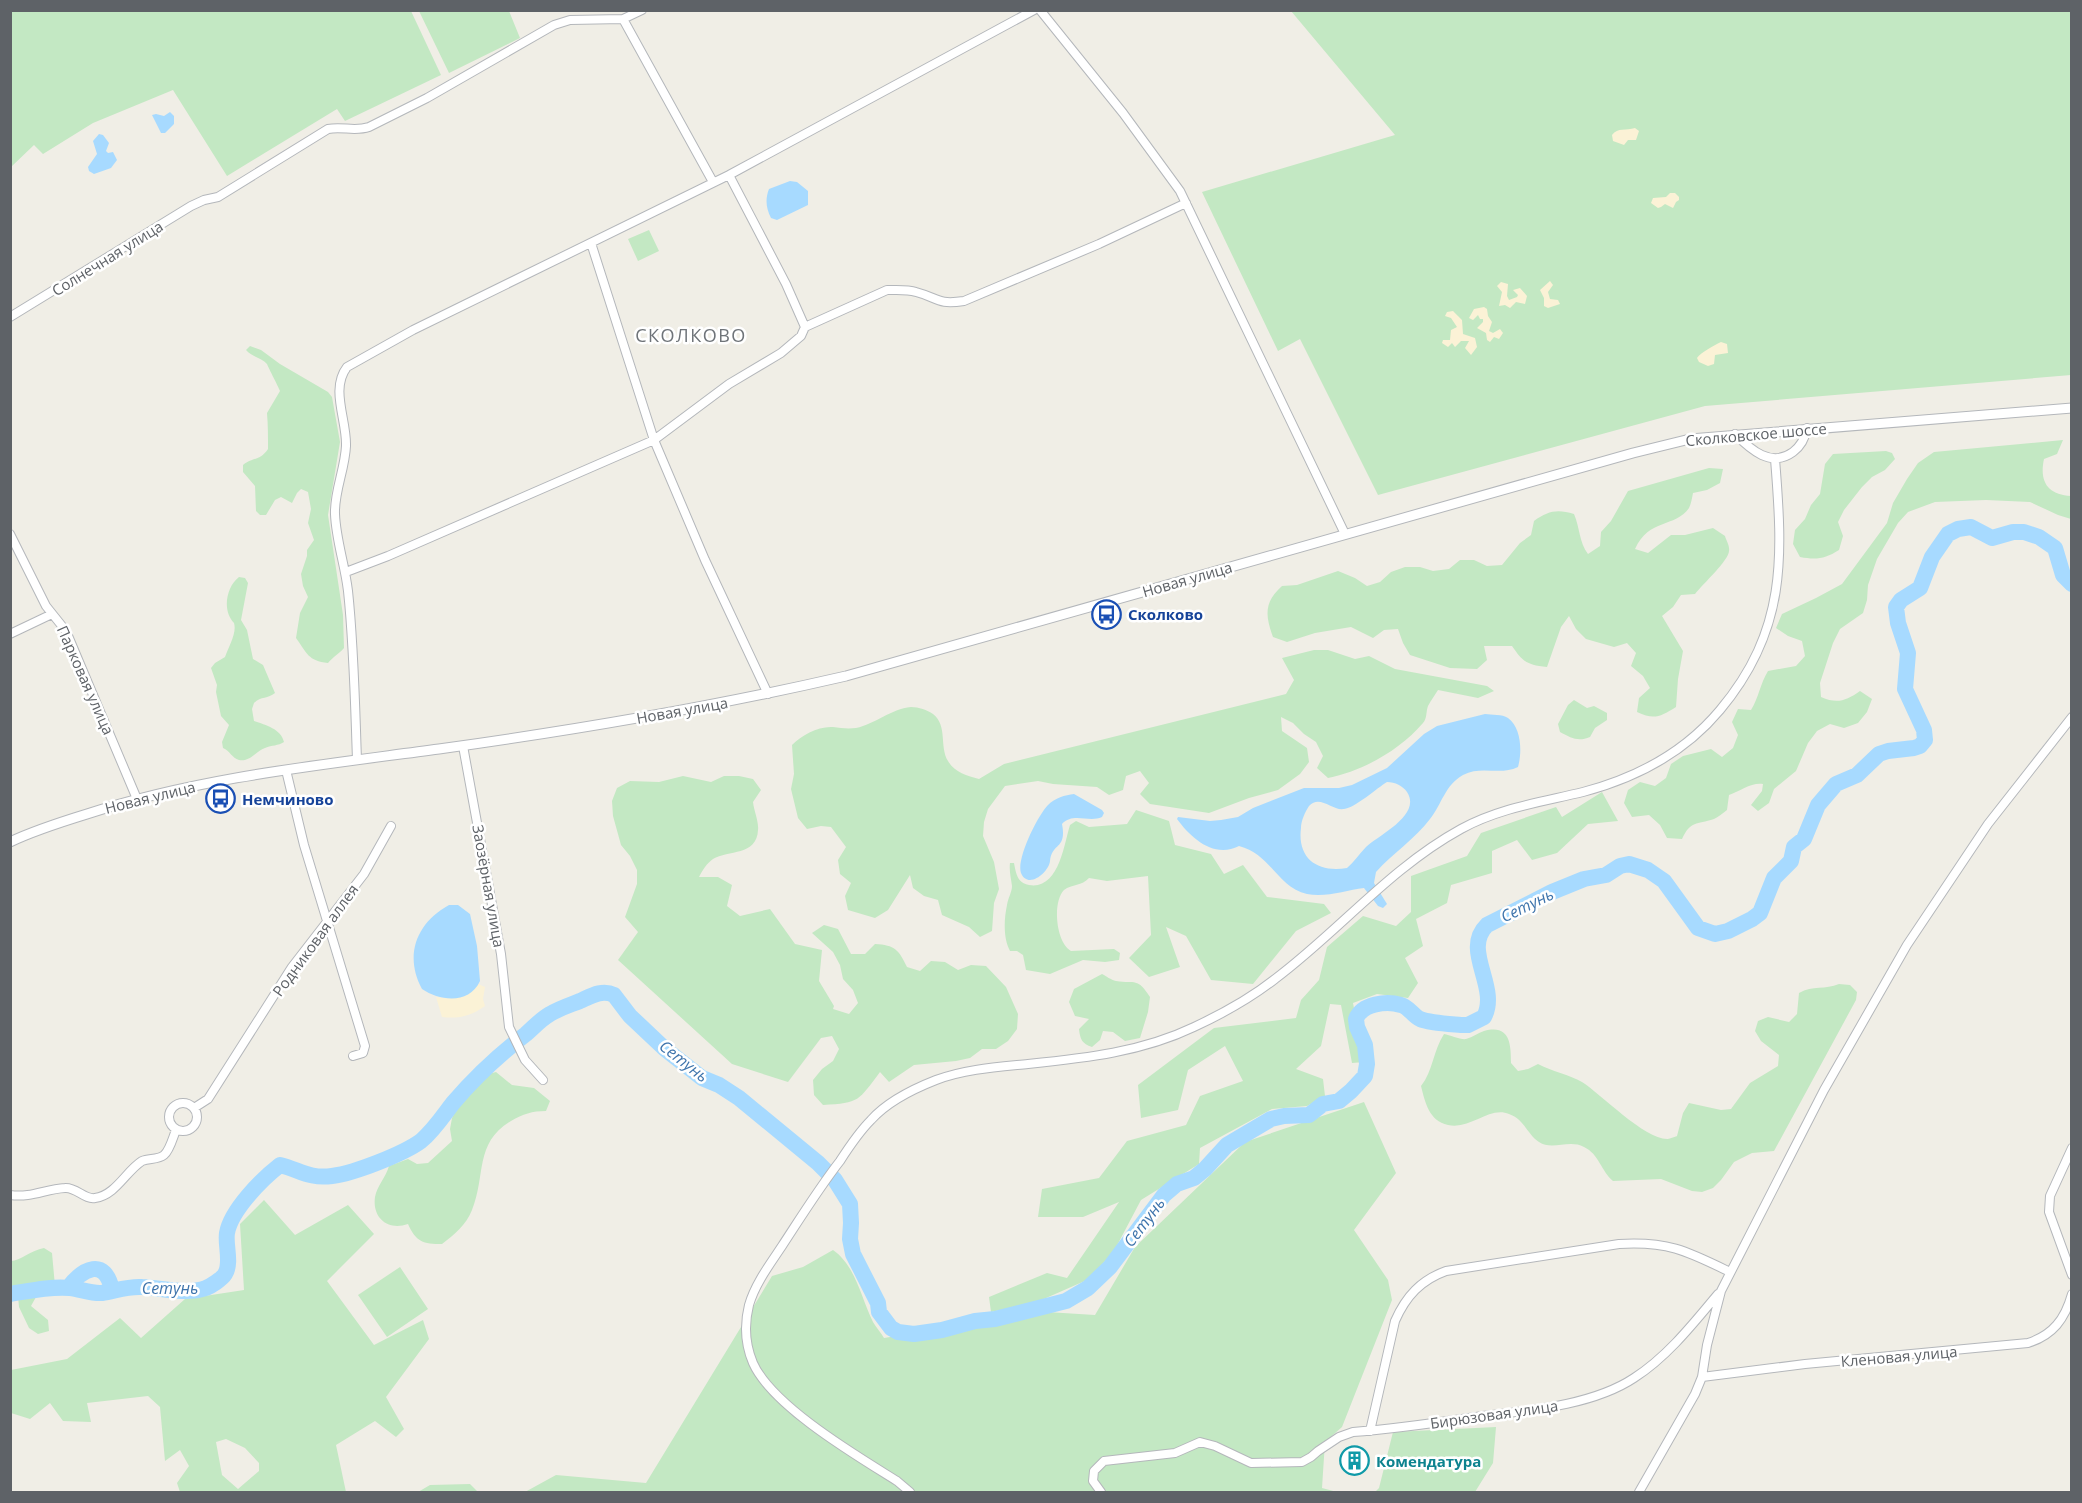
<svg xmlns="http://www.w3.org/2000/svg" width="2082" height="1503" font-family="'Open Sans',sans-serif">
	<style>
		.green { fill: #c3e8c3; fill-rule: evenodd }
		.sand { fill: #fbf2d6 }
		.water { fill: #a7daff; fill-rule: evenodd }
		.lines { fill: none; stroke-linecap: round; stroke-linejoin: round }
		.river { stroke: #a7daff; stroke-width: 16 }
		.minor-casing { stroke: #b4b7bb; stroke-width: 10 }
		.tertiary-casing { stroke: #b4b7bb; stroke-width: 11 }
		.minor { stroke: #fff; stroke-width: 8 }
		.tertiary { stroke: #fff; stroke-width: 9 }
		.labels { text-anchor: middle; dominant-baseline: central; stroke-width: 5; stroke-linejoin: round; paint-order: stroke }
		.street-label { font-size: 15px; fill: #5e6267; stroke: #fff }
		.transit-label { font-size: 15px; font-weight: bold; fill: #164399; stroke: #fff; text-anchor: start }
		.culture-label { font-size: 15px; font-weight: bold; fill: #0d838f; stroke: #fff; text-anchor: start }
		.water-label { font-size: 16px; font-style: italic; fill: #3e74ac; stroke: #fff }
		.quarter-label { font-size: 18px; letter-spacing: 1.5px; fill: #6f7479; stroke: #fff }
	</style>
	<rect width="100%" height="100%" fill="#f0eee6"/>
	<path class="green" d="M11,10L411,11L441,75L345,121L337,109L227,176L173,90L93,123L43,154L34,145L11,167Z
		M419,11H509L520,38L449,73Z
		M1291,11H2071V375L1705,406L1378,495L1300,339L1278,351L1202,192L1395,135Z
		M649,230L659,251L638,261L628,239Z
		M250,346L261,350L280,364L328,392L332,397L340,442L328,515L343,615L344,648C342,651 332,658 328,663C308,661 307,653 296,638L300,613L308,597L303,586L301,574L307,556V550L314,540L308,523L311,509L308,492L301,489L297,493L292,503L281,497L275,500L266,515H260L256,511L255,486L243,472V465C253,457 260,461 268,449C268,437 268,425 267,413L280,391C280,390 268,367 267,364C262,358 252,357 246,350Z
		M2063,440L2057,454L2044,459C2039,482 2048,495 2071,496V519L2058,515L2030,502L1986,500L1935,502L1908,512L1898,523L1877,559L1868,585L1867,600L1863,613L1840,629L1833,643L1820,683L1821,697C1837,704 1846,701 1860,691L1872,699L1867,712L1858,723L1844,728L1830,724L1817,731L1808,743L1796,771L1774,789L1769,803L1758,811L1751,805L1762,791L1763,784C1752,782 1740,791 1729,795L1727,810C1723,813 1718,817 1714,819C1696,825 1691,820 1682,839L1667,838L1660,825L1649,815L1632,817L1624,803L1628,790L1640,782L1655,786L1666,778L1671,764L1683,756L1711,749L1722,757L1733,748L1738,735L1732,722L1738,709L1751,710C1759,697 1760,684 1768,671L1796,666L1805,656L1802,641L1788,636L1776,628L1782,614L1816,598L1842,584L1887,523L1893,503L1907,479L1918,463L1934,452Z
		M1886,451L1892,453L1895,459L1885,470L1872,477L1862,487L1844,510L1838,522L1843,536L1839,550C1825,559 1816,560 1800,557L1793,544L1795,530L1805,519L1811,505L1820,494L1825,464L1833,454Z
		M1709,468L1723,469L1720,483L1707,490L1693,493C1692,498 1691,504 1689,508C1675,528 1649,518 1635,549L1648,553L1671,535H1685L1713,528L1725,536C1726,540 1730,546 1729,551C1729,560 1703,584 1695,594L1681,595L1673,607L1662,616L1683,651L1678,679L1676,707C1660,717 1654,720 1637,712L1639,698L1650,688L1643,676L1631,666L1636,653L1627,643L1614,647L1586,639L1576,629L1569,616L1561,627L1547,667C1527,665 1523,662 1512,646H1484L1487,660L1477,669L1450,668L1410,655L1403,643L1398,629L1384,630L1373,638L1351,627L1315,633L1287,642L1273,637C1265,615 1264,602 1282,586L1297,585L1338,571L1355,578L1367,586L1380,582L1391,572L1405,567H1420L1433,571L1449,569L1460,560H1474L1487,566L1502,565L1520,543L1531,535L1534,521C1548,511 1557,509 1574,514C1580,528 1579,542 1588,554L1600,546L1601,532L1611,521L1628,491Z
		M239,577L245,578L248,583L241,620L247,630L253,659L263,665L275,693C268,699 261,696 254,703L252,709L254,721C266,725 281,729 284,742C278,746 272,745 265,748C256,751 250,762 239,760C232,758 230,751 223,748L222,742L229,725L221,716L216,692L217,685L211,668L215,663L225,657C229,646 237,633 234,623C222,611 226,587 239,577Z
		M1314,650H1328L1355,659L1369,656L1395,669L1487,686L1494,691L1478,698L1438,690C1435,695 1431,700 1428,706C1426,711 1427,719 1423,723C1400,750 1363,771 1328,778L1317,768L1323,756L1316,742L1304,734L1293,723L1281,717L1282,731L1307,748L1309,762L1300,774L1278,790L1249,798L1209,813L1150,804L1140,794L1149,783L1140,771L1126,776L1123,790L1109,795L1097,787L1053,784L1038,781L1005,786L988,809L984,822L983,836L994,862L999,889L994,903L992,931L980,937L969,927L942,915L938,900L924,896L913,888L910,875L888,910L875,918L848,910L845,896L851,883L840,874L838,860L846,847L831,827L821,826L807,829L798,818L791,789L794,774L792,745C802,735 818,726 833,727C841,728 847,729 856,728C875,724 891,709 911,707C919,707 927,710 933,714C948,726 939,746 948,761C954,772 967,776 979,779L1004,764L1286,694L1294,680L1282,658Z
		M1574,700L1587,708L1594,706L1607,713V720L1595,728L1590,737C1578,742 1571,738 1560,732L1558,724L1568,705Z
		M683,776L711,782L724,776H739L753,779L761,790L753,802C754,811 759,822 758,830C757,856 728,850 713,859C707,863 702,871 699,877H718L732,885L727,906L740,916L770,909L795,944L822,950L819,981L834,1006L833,1009L849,1014L858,1003L853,990L843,979L840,965L833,952L812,933L824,925L838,929L851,954H865L875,944C895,945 899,950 907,967L920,971L931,961L945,962L958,970L971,965L986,966L1006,987L1018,1014L1017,1029L1008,1041L996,1049H982L970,1058L956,1061L914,1065L889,1082L880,1072C858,1101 860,1103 823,1105L814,1095L813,1080L822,1069L833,1061L839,1049L832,1036L821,1038L788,1082L732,1064L618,960L638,932L625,917L637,884V870L630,856L621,845L613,816L612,801L617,788L630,781L659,782Z
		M1602,792L1618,821L1588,824L1557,853L1532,860L1517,840L1492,851V873L1451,885L1447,903L1416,919L1423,946L1405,958L1418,983L1408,998L1377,994L1353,1003L1364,1062L1352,1063L1341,1005L1330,1004L1321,1046L1296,1069L1323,1079L1325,1096L1307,1106L1272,1109L1200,1148L1199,1164L1141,1200L1113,1253L1087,1280L1037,1302L991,1312L989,1297L1047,1273L1067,1278L1119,1202L1083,1217H1038L1042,1189L1099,1178L1127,1141L1186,1125L1200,1096L1243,1081L1225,1046L1188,1070L1178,1110L1141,1118L1138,1085L1214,1028L1296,1018L1301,1000L1319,980L1327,947L1363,916L1396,926L1411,912V876L1467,856L1481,833L1556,807L1562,817Z
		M1136,810L1169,821L1175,845L1211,854L1224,874L1243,865L1267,897L1324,904L1331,913L1296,931L1253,984L1211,980L1186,936L1166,927L1180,967L1149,977L1129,958L1151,935L1148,876L1107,881L1089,878C1082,886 1072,884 1064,890C1052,902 1056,943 1071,951L1114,949L1120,953L1119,960L1105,962L1083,960L1050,974L1026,970L1023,955L1017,951H1010C1003,938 1004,919 1007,905C1008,898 1012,892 1012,886C1011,878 1009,871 1010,863H1014C1016,873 1017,883 1029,885C1059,890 1064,844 1070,825L1076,821L1089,827L1127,824Z
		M1102,974C1106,976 1111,980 1116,981C1136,984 1137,977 1150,997L1148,1012L1140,1038L1125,1041L1113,1032L1103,1031L1100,1040L1092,1047C1082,1044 1080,1039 1079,1029L1089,1019L1075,1016L1069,1002L1074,989Z
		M1839,984L1850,985L1857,992L1856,1000L1774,1151L1752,1153L1734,1162L1721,1180L1713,1188L1702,1192L1692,1191L1661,1179L1613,1181C1601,1171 1599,1154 1584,1147C1569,1139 1552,1151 1539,1142C1527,1134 1524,1119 1509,1114C1489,1106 1471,1130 1448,1125C1429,1121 1425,1102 1421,1086C1433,1071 1433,1051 1444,1034C1450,1035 1461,1040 1466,1039C1473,1037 1478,1033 1484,1031C1510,1024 1511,1044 1511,1063L1518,1071L1528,1069L1538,1064C1551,1071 1570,1075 1582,1082C1601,1094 1645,1140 1668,1139C1669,1139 1677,1136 1677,1136L1683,1113L1689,1103L1721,1110L1731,1109L1750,1083L1778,1066L1779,1055L1761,1041L1755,1031L1758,1021L1768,1017L1789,1022L1797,1014L1799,993C1813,985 1825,990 1839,984Z
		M496,1072L512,1085L534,1088L550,1101L546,1111C532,1111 523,1114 511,1121C474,1143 486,1176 472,1210C466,1225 454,1235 442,1244C423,1244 416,1242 408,1224C388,1231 372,1218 375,1197C377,1186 386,1177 389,1166L408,1159L417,1164L428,1163L452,1141L450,1129L452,1118L457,1108L485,1075Z
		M1364,1102L1396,1173L1354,1230L1388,1280L1392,1300L1342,1427L1325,1442L1322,1488L1337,1492H525L556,1475L646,1483L772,1276L803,1267L833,1250C856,1266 861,1298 873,1322C876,1327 881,1333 884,1338L1047,1312L1095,1315L1135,1247L1245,1142Z
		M264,1200L295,1235L348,1205L374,1234L327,1281L374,1345L423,1320L429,1339L386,1397L404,1429L396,1437L375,1421L336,1445L346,1492H180L177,1483L189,1466L180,1450L165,1461L160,1407L148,1396L87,1403L91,1422L63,1421L50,1403L30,1419L11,1413V1370L67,1359L120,1318L141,1338L185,1299L244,1290L240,1224ZM226,1439L245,1448L259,1463V1471L238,1489L222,1475L216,1442Z
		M44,1248L52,1253L55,1286L36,1297L31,1306L48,1320L49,1331L38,1334L29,1328L19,1307L18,1296L11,1286V1261C20,1261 31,1250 44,1248Z
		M400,1267L428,1309L387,1337L358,1295Z
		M1496,1427L1493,1463L1475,1492H1375L1379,1488L1393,1432Z
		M470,1484L478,1492H418L430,1485Z"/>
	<path class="sand" d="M1635,128L1639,131L1636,140H1628L1624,145L1613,141L1612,135C1618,127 1626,131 1635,128Z
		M1670,193H1675L1679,197V200L1676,202L1673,208L1665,204L1661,207L1658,208L1651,203L1653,198L1666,197Z
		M1550,281L1553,285L1548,292L1550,299L1558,300L1560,304L1548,308L1544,306V298L1540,290Z
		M1501,282L1508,284L1507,296L1509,300L1517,297L1518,295L1513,290L1520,288L1527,296L1525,304L1516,302L1510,308L1505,305L1499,306L1502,292L1497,286Z
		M1484,307L1487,309L1488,316L1492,322L1489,331L1493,333L1500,329L1503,333L1499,339L1494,337L1490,342L1487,340L1486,333L1477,328L1483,322V319H1480L1478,315L1473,320L1469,318L1474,309Z
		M1453,311L1462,320L1463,334L1475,338L1477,347L1471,355L1465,348L1469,341H1461L1455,347L1452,343L1448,347L1442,343L1443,340H1450L1451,330L1457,327L1451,318L1445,316L1447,312Z
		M1721,342L1727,344L1728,353L1715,355L1714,364L1708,366L1699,362L1697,358C1700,353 1715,345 1721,342Z
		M478,984L485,987L483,999L485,1006C471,1016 459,1019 442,1017L436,997C452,1000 467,998 478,984Z"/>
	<path class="water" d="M170,112L174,116V124L165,133H161L152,115L156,114L164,116Z
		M99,134L103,135L109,143L106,151L108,153L113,152L117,160L111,168L94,174L89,171L88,167L97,154L93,141Z
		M790,181L797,182L808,191V205L777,220L771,218C766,208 765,199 769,189Z
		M1485,714C1492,715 1502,714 1508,718C1522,728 1522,753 1518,767C1500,776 1482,765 1463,775C1445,785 1442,804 1430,819C1415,839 1393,853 1376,872L1374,883L1387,904L1383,908L1378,906L1364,888C1346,890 1326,898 1307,894C1278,888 1271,854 1239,846C1214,859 1191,838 1177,819L1178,817L1210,821L1221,820L1238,817L1253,808L1304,788H1339L1352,785L1387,768L1424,734L1437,726ZM1387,782C1395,782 1403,786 1407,792C1422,815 1379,835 1366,847C1359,854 1354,862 1347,868C1318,873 1297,859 1301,828C1301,821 1305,812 1309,806C1320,794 1332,811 1344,809C1355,808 1377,788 1387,782Z
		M1074,794L1102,810L1104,813L1102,817C1089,823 1073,812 1062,824C1067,850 1052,842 1050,861C1049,872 1028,890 1021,873C1016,859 1038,815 1048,805C1055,798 1065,795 1074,794Z
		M449,905H458L470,914L477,946L480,981C469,1005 440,1001 422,989C404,956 416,923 449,905Z"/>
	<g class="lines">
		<path class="river" d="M68,1288C83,1268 105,1257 112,1290
			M10,1294C29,1291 51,1286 70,1288C80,1289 92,1294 102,1293C115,1291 128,1286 142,1287C163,1288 186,1295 206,1288C211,1286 222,1279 225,1274C232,1263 225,1245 227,1233C231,1210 262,1179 280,1165C300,1170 309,1179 332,1176C355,1173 403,1154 421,1141C434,1130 443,1116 453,1103C475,1077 500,1054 526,1034C534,1027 541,1019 550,1014C560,1008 570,1005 580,1001C591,996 602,989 614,995L630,1016L665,1049L702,1078L719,1085L739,1098L818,1163L835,1180L850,1204L851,1223L850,1239L853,1254L878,1303L879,1312L891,1328L898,1332L914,1334L942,1330L975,1321L995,1319L1066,1301L1088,1288L1110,1267L1164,1195L1177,1184L1194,1178L1205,1169L1227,1145L1271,1119L1284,1116L1309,1115L1323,1104L1339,1101L1351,1091L1365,1076L1367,1064L1365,1045L1357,1027L1356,1019C1362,1003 1387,1001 1401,1005C1409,1007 1413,1016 1420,1019C1430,1023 1450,1024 1461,1025H1468L1484,1017C1500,987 1461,950 1487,925L1552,892L1584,879L1606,875L1620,866L1629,864L1648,870L1664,881L1698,928L1715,934L1728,931L1752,919L1760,913L1774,878L1791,861L1794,847L1804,839L1818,805L1836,784L1857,775L1879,754L1888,751L1914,748L1920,746L1925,740L1924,730L1905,689L1908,653L1898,623L1896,607L1901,600L1920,588L1932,557L1948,534L1958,529L1971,527L1992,538L2013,532H2024L2039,537L2055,548L2063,575L2072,584"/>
		<defs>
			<path id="minor" d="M1040,10L1123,113L1180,191L1345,534
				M623,19L713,182
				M729,175L786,284L805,327L887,290C896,290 907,289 916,292C939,298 936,305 964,301L1099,244L1186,203
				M591,243L654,440L705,560L768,694
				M10,317L191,206L204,200L218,197L328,129C343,126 354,132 369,127L427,98L554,25L570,20L623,19L642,10
				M1735,434C1751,450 1771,468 1793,452C1801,446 1805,439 1807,428
				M10,534L46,606L66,631L137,799
				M346,572L388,556L654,440L729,384L781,353L801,336L805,327
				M10,634L52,614
				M463,746L501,954L509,1027L525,1060L543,1080
				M357,760C355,704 354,647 348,591C345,565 336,540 335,514C334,492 345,469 346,446C347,420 330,389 347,367L413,330L729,175L1034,10
				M286,770L304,845L365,1046L363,1053L353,1056
				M169 1117a14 14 0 1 1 28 0a14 14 0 1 1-28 0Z
				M194,1108L208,1099L292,967L364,874L391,826
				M2072,1148L2050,1196L2049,1212L2072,1275
				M10,1195C32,1198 45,1189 65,1188C76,1187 85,1200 95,1198C116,1195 126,1171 142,1161C149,1158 158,1160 164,1155C170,1150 173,1137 176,1130
				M1702,1377L1805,1364L2028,1343C2053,1335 2065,1319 2072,1294
				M1370,1431L1395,1321C1406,1296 1421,1280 1446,1271L1619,1244C1668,1241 1687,1251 1730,1272
				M910,1492L897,1481C857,1456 772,1406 753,1363C745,1344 744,1325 749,1305C755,1284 770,1264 782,1246C801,1217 819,1188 840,1161C849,1147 859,1132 871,1120C887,1102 913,1089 936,1080C965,1069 998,1067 1028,1064C1086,1058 1142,1052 1194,1027C1222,1014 1251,998 1275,979C1339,931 1390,868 1461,829C1499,808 1542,802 1583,792C1636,778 1685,752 1720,710C1787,630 1783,558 1775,459
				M1101,1492L1093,1481L1094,1471L1104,1461L1175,1453L1200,1442L1215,1446L1251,1463L1302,1462L1311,1457L1318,1451L1339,1437L1353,1432C1394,1429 1435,1423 1476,1417C1525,1411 1592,1406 1634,1378C1667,1357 1693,1324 1718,1294
				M1639,1492L1695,1394L1702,1377L1707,1345L1721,1291L1824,1090L1907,945L1988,824L2072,717"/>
			<path id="tertiary" d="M10,842C35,830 61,822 87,814C201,777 321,765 439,749C576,730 712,707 846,676L1633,453L1690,439L2072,408"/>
		</defs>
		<use href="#minor" class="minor-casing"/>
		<use href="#tertiary" class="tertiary-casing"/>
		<use href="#minor" class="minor"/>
		<use href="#tertiary" class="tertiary"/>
	</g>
	<defs>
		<symbol id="bus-ring" viewBox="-11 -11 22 22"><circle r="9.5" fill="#fff" stroke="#1a4fb4" stroke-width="1.5"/><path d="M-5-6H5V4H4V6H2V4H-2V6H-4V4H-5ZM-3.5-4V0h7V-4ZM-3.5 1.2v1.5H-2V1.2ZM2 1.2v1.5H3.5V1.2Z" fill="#1a4fb4"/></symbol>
		<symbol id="building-ring" viewBox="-11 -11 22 22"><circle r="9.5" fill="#fff" stroke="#0f9aa8" stroke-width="1.5"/><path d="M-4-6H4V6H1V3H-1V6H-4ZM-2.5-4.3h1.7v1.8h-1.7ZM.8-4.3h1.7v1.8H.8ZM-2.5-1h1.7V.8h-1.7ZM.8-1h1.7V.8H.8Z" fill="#0f9aa8"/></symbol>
	</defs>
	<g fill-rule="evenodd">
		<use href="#bus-ring" x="1090" y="598" width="33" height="33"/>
		<use href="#bus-ring" x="204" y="782" width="33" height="33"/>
		<use href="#building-ring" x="1338" y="1444" width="33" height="33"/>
	</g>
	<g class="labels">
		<g class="street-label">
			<text transform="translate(107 258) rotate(-32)">Солнечная улица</text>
			<text transform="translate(1756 434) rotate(-5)">Сколковское шоссе</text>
			<text transform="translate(1187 579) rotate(-16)">Новая улица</text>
			<text transform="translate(86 680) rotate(66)">Парковая улица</text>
			<text transform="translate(682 710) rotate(-10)">Новая улица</text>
			<text transform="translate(150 797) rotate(-14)">Новая улица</text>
			<text transform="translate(489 886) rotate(80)">Заозёрная улица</text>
			<text transform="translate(315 940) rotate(-54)">Родниковая аллея</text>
			<text transform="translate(1899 1356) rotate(-5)">Кленовая улица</text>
			<text transform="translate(1494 1414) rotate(-8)">Бирюзовая улица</text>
		</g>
		<g class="transit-label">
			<text x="1128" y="614">Сколково</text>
			<text x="242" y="799">Немчиново</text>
		</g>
		<g class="culture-label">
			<text x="1376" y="1461">Комендатура</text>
		</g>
		<g class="water-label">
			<text transform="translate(1527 905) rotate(-26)">Сетунь</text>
			<text transform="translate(684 1061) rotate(38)">Сетунь</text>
			<text transform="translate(1144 1222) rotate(-53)">Сетунь</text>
			<text x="170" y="1288">Сетунь</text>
		</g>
		<g class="quarter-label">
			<text x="691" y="335">СКОЛКОВО</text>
		</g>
	</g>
	<rect width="2082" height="1503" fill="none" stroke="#5e6267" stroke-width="24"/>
</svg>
